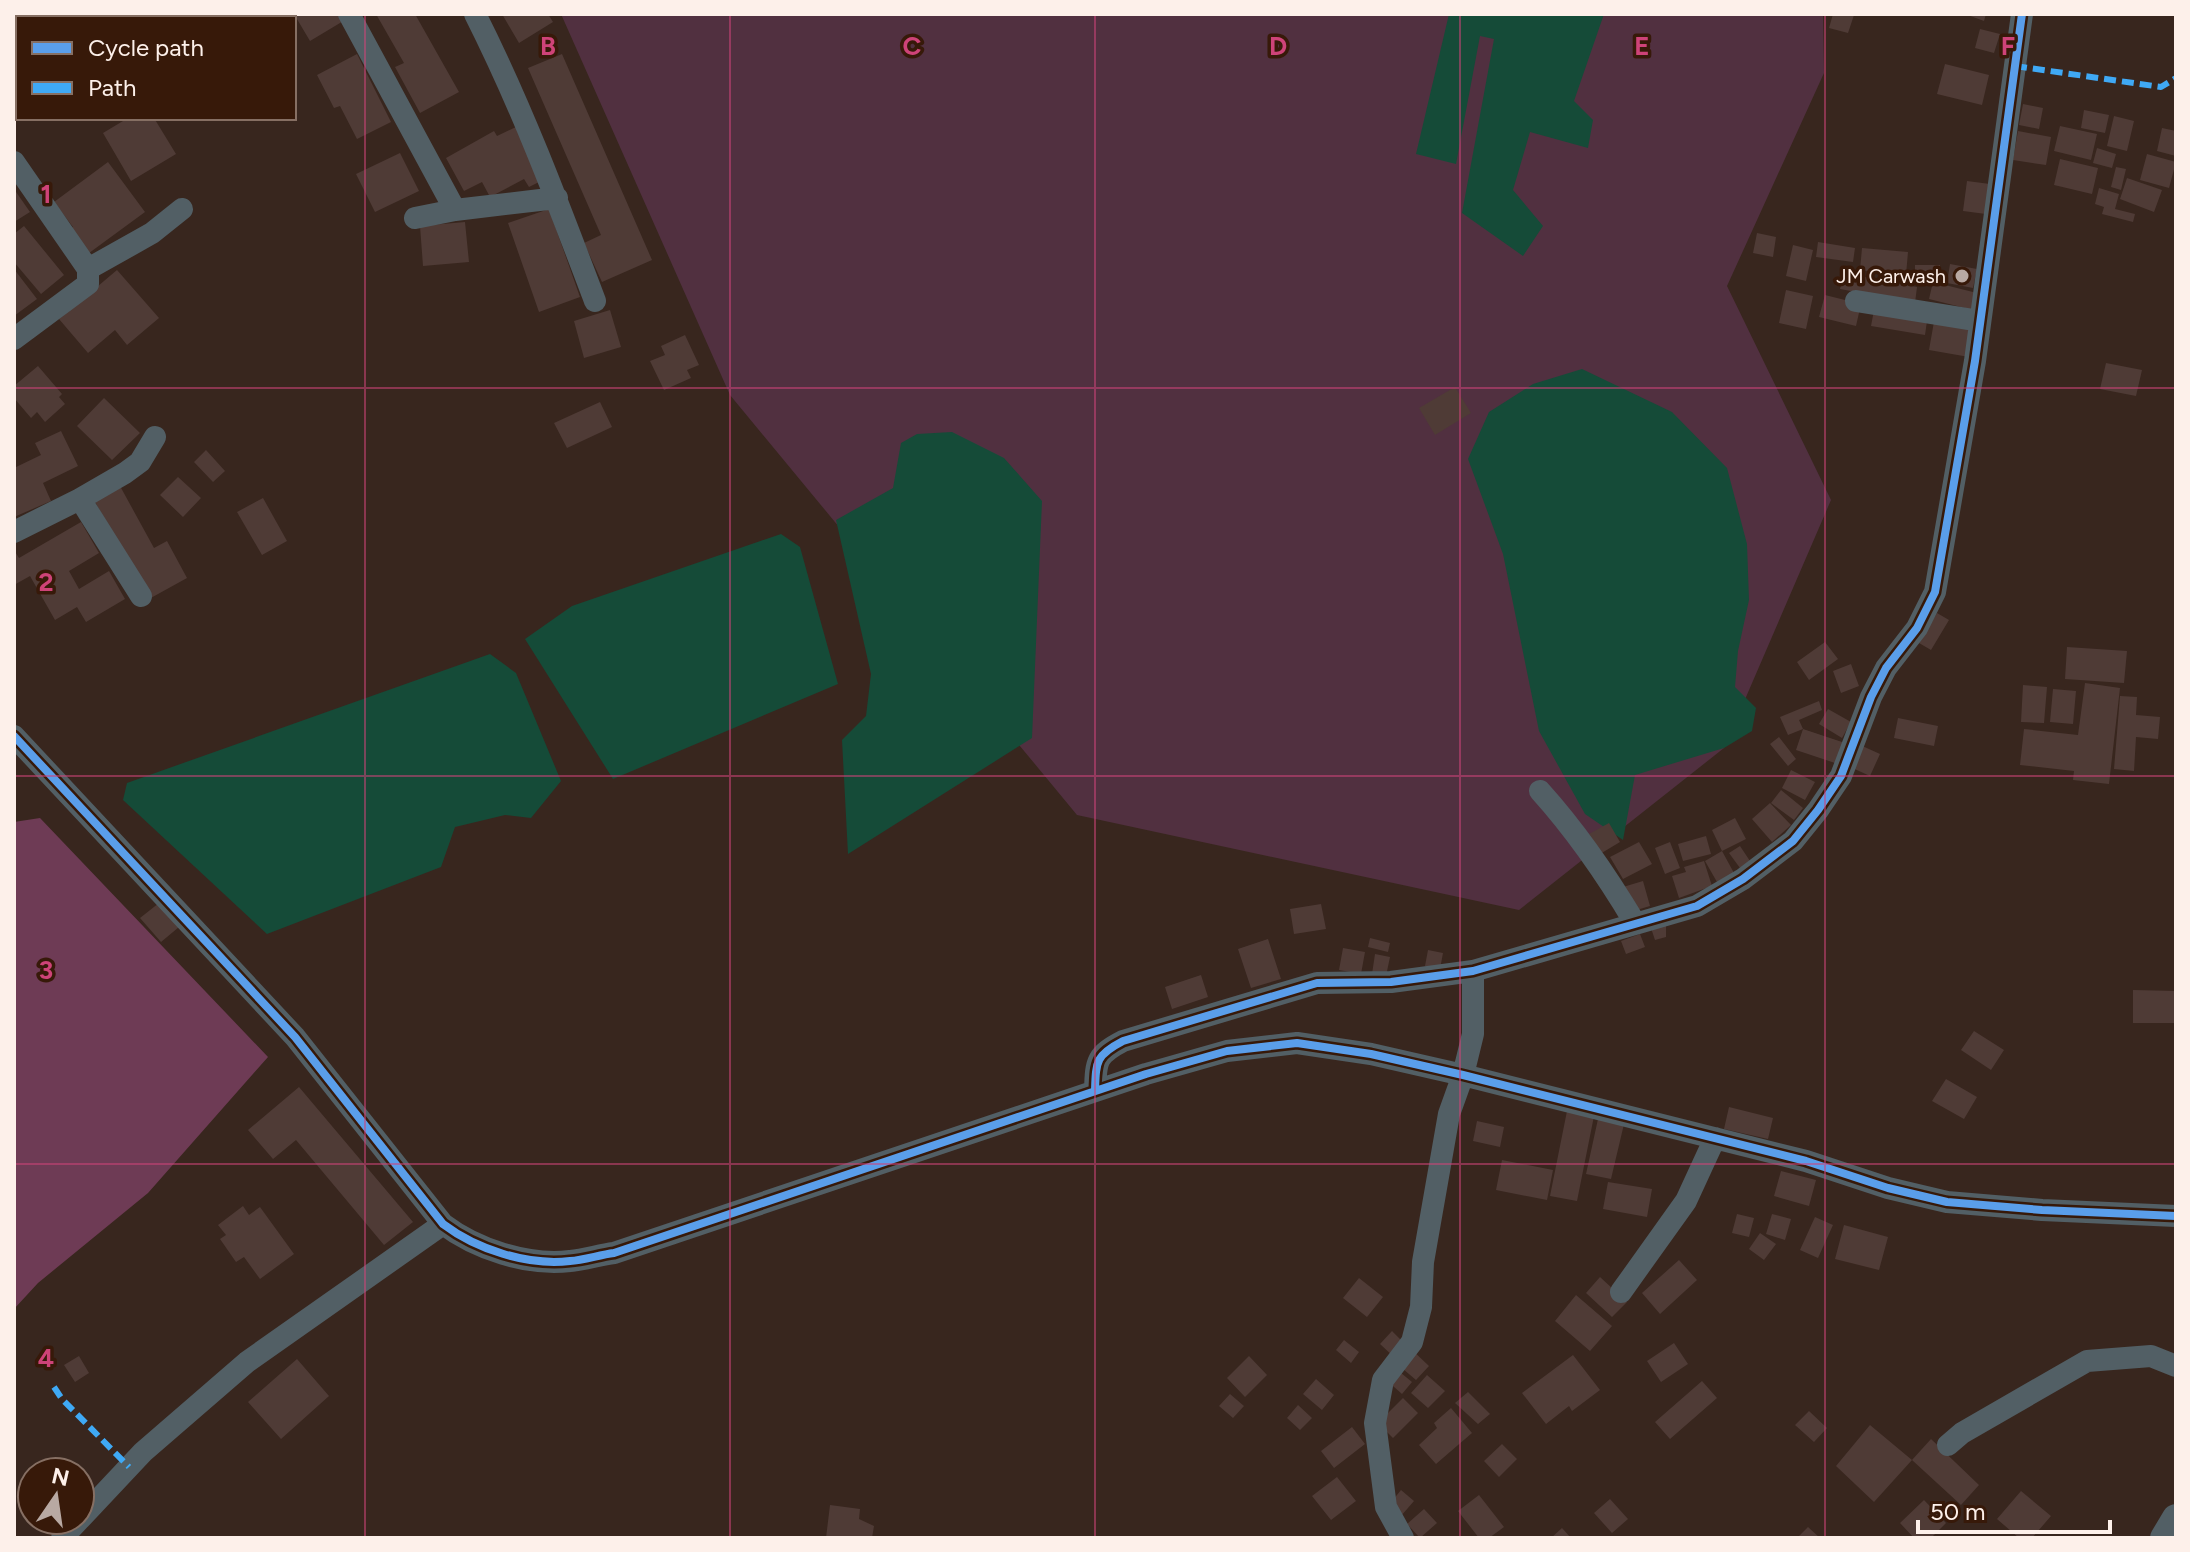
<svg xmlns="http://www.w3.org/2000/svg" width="2190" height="1552" font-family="Figtree,sans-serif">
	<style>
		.green { fill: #513040 }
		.forest { fill: #6e3b55 }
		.water { fill: #154b38 }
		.building { fill: #4f3b36 }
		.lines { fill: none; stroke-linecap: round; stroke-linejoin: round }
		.minor { stroke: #525f65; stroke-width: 22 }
		.tertiary { stroke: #525f65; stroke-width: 28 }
		.quiet { stroke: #3fa9f5; stroke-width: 6; stroke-dasharray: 12 6; stroke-linecap: butt }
		.cycleway-casing { stroke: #371909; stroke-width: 13 }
		.cycleway { stroke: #5a9eea; stroke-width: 8 }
		.grid { fill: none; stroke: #ce4378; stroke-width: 2; stroke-opacity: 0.55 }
		.poi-dot { fill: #b8a9a3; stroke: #371909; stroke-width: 3 }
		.labels { text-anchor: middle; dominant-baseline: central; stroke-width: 7; stroke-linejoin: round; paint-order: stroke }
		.poi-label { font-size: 20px; fill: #fdf0ea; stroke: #371909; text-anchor: end }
		.grid-label { font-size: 26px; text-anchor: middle; font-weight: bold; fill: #ce4378; stroke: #371909; stroke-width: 7; stroke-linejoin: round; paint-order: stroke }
	</style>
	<rect width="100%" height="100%" fill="#38261e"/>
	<path class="green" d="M561,14H1823L1824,73L1727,286L1831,500L1724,748L1519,910L1077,815L730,395Z"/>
	<path class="forest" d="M40,818L268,1057L148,1193L38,1283L14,1309V822Z"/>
	<path class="water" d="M1449,14H1604L1574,101L1593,120L1588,148L1530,132L1513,190L1543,226L1523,256L1462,213L1494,39L1480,36L1456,164L1416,154Z
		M1582,369L1672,412L1727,468L1747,544L1749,600L1738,651L1735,687L1756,708L1752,731L1724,748L1635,775L1623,840L1585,814L1539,731L1503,554L1468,459L1489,412L1533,384Z
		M952,432L1004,458L1042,501L1032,738L848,854L842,740L866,716L871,674L836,520L893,488L901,443L917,434Z
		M781,534L800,547L838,684L613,779L525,639L572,606Z
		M490,654L516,673L561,781L531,818L505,815L455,827L441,867L267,934L123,800L127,783Z"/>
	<path class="building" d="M294,14H341L345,20L310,41Z
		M376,14H415L459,92L420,113L395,67L404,63Z
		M502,14H548L553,22L519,43Z
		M1833,14L1854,15L1848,33L1829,28Z
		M1965,14H1986L1984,21Z
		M1980,29L2000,34L1994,53L1975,48Z
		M357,54L391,122L357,139L340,106L334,108L317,75Z
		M562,54L652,260L602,282L584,243L601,235L528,68Z
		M1945,64L1989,75L1982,105L1937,94Z
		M2023,104L2043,108L2039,129L2019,125Z
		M2084,110L2109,115L2105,133L2081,128Z
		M2114,116L2134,121L2127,151L2107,146Z
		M128,118H154L176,154L131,181L103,133Z
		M2060,126L2097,134L2091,160L2054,151Z
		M516,127L545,179L529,187L524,179L490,197L482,182L464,191L446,158L494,131L497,136Z
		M2162,128L2176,131V156L2157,151Z
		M2018,131L2051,137L2046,165L2013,160Z
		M2097,148L2116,154L2112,168L2093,163Z
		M400,153L419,191L375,212L356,174Z
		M2147,154L2176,162L2169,188L2140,180Z
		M2060,159L2098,168L2092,194L2054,185Z
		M108,162L145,212L85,256L67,232L73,227L54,202Z
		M2116,167L2126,169L2121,190L2111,187Z
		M2127,178L2162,190L2154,212L2120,199Z
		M1967,181L1990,184L1986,214L1963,211Z
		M2099,188L2119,194L2115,209L2135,214L2133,222L2102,214L2104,207L2095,204Z
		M14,189L30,212L14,222Z
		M549,209L580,297L539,312L508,223Z
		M465,222L469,262L423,266L420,226Z
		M24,226L64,275L41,294L14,262V234Z
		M1757,233L1776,237L1773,257L1753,253Z
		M1818,242L1855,248L1853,262L1816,257Z
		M1793,245L1813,250L1806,281L1786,276Z
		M1862,248L1908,252L1906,275L1860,270Z
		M1950,264L1977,269L1973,288L1947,283Z
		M1915,265H1940V282H1915Z
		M14,269L37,299L14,316Z
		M117,270L159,318L127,345L115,330L88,353L59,319Z
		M1844,273L1917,287L1915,303L1840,289Z
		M1933,282L1981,294L1977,311L1929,299Z
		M1786,290L1813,296L1806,329L1779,323Z
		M1825,295L1861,304L1856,326L1819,317Z
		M1875,305L1928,314L1925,335L1871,326Z
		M610,310L621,347L584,358L574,321Z
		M1935,316L1976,323L1969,357L1929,350Z
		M685,335L699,365L687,370L691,378L664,390L650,361L665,355L661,346Z
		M2106,363L2142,370L2136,396L2100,389Z
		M38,366L62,394L59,397L65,404L45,422L37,412L31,418L14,398V386Z
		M1455,387L1471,413L1435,435L1419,408Z
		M104,398L140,433L112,460L77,426Z
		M600,402L612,427L567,448L554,423Z
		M61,431L78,466L43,483L51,501L14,517V468L41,455L35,443Z
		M206,450L225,471L213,482L194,462Z
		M178,477L201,498L183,517L160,495Z
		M120,486L154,548L167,541L187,578L149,599L94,500Z
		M263,498L287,541L262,555L237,512Z
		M81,522L99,553L69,571L79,589L109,571L125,599L86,622L77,607L55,620L30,576L14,585V550L19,558Z
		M1937,613L1949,620L1931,650L1919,643Z
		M1825,642L1838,659L1809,680L1797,662Z
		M2067,647L2127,651L2124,683L2065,679Z
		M1851,664L1859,686L1841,693L1833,671Z
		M2085,683L2120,688L2109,784L2073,780L2074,771L2020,765L2024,729L2078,735Z
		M2023,685L2047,687L2044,723L2021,722Z
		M2053,689L2076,691L2073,724L2050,722Z
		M2120,696L2137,697L2136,715L2160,717L2158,739L2136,737L2134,771L2114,769Z
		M1819,701L1822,710L1799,720L1803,729L1788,735L1780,717Z
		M1828,709L1851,722L1842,738L1819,724Z
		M1898,718L1938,726L1934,746L1894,738Z
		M1803,729L1845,743L1838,764L1796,750Z
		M1779,737L1796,759L1788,766L1770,744Z
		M1858,744L1880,754L1870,776L1848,766Z
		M1791,770L1815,782L1805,800L1782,788Z
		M1781,790L1803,808L1794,820L1771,803Z
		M1770,803L1791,825L1772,842L1752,819Z
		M1735,818L1746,839L1722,851L1712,830Z
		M1609,823L1620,842L1600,854L1589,834Z
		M1706,836L1711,854L1683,861L1678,844Z
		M1639,842L1652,864L1623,879L1610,857Z
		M1670,842L1680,868L1665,874L1655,848Z
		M1740,846L1750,861L1740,868L1729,853Z
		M1722,851L1734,873L1717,882L1705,861Z
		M1704,861L1712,886L1679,898L1672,876L1686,872L1684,867Z
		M1643,881L1650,906L1630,912L1623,887Z
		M159,903L179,927L161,942L140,918Z
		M1321,904L1326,929L1294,934L1290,909Z
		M1666,924V937L1655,940L1651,928Z
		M1640,934L1645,947L1626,954L1621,941Z
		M1370,938L1390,943L1388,952L1368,947Z
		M1268,939L1281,979L1251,988L1238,949Z
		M1343,948L1365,952L1361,974L1339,970Z
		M1428,950L1443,953L1440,969L1425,966Z
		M1375,954L1390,957L1386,976L1372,974Z
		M1201,975L1208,997L1172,1009L1165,987Z
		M2133,990L2176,991V1023H2133Z
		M1974,1031L2004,1050L1991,1070L1961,1050Z
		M1946,1079L1977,1097L1964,1119L1932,1101Z
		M299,1087L413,1222L384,1245L296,1140L273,1159L248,1130Z
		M1729,1107L1773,1118L1768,1139L1724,1129Z
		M1567,1111L1594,1116L1577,1201L1550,1196Z
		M1598,1119L1624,1124L1611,1179L1586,1174Z
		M1477,1121L1504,1127L1500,1147L1473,1141Z
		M1502,1160L1553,1170L1547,1200L1496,1190Z
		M1781,1171L1816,1180L1809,1206L1774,1196Z
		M1608,1182L1652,1189L1647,1217L1603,1209Z
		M243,1206L249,1215L260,1207L294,1254L260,1279L244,1257L236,1262L220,1239L226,1235L218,1225Z
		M1737,1214L1754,1218L1749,1237L1732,1233Z
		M1772,1214L1791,1219L1785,1240L1766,1234Z
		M1815,1217L1833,1225L1818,1258L1800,1250Z
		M1844,1225L1888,1237L1879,1270L1835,1259Z
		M1760,1233L1776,1244L1764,1260L1749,1249Z
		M1679,1260L1697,1280L1660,1314L1642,1293Z
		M1600,1277L1627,1302L1612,1317L1586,1293Z
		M1359,1278L1383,1297L1367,1317L1343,1298Z
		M1576,1295L1612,1326L1590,1351L1555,1321Z
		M1392,1331L1407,1346L1395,1358L1380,1344Z
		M1344,1340L1359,1352L1351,1363L1336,1350Z
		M1674,1343L1688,1364L1661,1382L1647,1361Z
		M1410,1348L1429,1366L1416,1380L1396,1363Z
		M1573,1355L1600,1390L1572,1411L1569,1406L1546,1424L1522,1393Z
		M79,1356L89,1373L75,1382L64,1365Z
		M1249,1356L1267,1375L1245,1397L1227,1378Z
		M297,1359L329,1396L281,1439L248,1402Z
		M1395,1368L1412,1382L1402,1394L1385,1379Z
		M1427,1375L1445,1391L1428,1408L1411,1393Z
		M1316,1379L1334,1395L1322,1410L1303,1394Z
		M1702,1381L1717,1398L1670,1439L1655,1422Z
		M1468,1392L1490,1414L1478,1424L1455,1403Z
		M1230,1394L1244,1406L1233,1418L1219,1406Z
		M1403,1398L1418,1413L1393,1438L1378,1423Z
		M1298,1405L1312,1418L1300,1430L1287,1418Z
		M1451,1408L1472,1433L1436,1464L1419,1445L1437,1428L1434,1423Z
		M1809,1411L1827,1428L1814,1442L1795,1425Z
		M1870,1425L1912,1460L1874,1502L1836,1466Z
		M1352,1427L1365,1444L1334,1468L1321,1451Z
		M1931,1439L1979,1485L1961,1505L1912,1460Z
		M1502,1444L1517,1459L1499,1477L1484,1461Z
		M1337,1477L1356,1501L1331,1520L1312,1496Z
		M1401,1490L1414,1501L1401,1516L1388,1506Z
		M2021,1491L2051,1516L2032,1538H2019L1997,1519Z
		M1479,1495L1504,1527L1489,1538H1479L1458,1511Z
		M1610,1499L1628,1519L1612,1533L1594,1513Z
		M1924,1500L1946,1523L1931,1538H1914L1900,1523Z
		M830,1505L860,1509L859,1519L874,1526L872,1538H826Z
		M1424,1509L1437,1523L1420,1538L1407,1524Z
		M1808,1527L1820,1538H1797Z
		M1562,1528L1571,1538H1551Z"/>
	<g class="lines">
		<path class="minor" d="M349,14L455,210L557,198
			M475,14C522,107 558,203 595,301
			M14,162L88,269V284L14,339
			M415,218L455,210
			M88,269L152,233L182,209
			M1856,301L1980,321
			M80,499L125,473L140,462L155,437
			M14,532L80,499L141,596
			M14,736L295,1037L443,1224C476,1249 527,1266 570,1261C584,1260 599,1255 614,1253L1146,1074L1227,1051L1297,1043L1371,1054L1463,1075L1806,1161L1888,1188L1947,1202L2042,1210L2176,1216
			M1540,791C1577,832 1607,876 1635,923
			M1095,1090C1096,1061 1096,1055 1123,1041L1317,983L1391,982L1473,971L1697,906L1743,879L1793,841L1818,810L1841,776L1871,697L1886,668L1917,628L1935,592L1975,361L2022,14
			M1621,1292L1686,1201L1715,1138
			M1948,1445L1962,1433L2087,1361L2151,1356L2176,1366
			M80,1519L143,1452L247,1362L443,1224
			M62,1538L79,1520
			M1403,1538L1386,1507L1375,1423L1383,1380L1412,1342L1421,1307L1423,1262L1449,1114L1463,1075L1473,1034V971"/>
		<path class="tertiary" d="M2164,1538L2176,1518"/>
		<path class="quiet" d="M2015,66L2161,87L2176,78
			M54,1387L62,1399L129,1467"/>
		<defs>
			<path id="cycleway" d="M14,736L295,1037L443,1224C476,1249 527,1266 570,1261C584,1260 599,1255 614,1253L1146,1074L1227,1051L1297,1043L1371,1054L1463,1075L1806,1161L1888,1188L1947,1202L2042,1210L2176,1216
				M1095,1090C1096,1061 1096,1055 1123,1041L1317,983L1391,982L1473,971L1697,906L1743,879L1793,841L1818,810L1841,776L1871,697L1886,668L1917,628L1935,592L1975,361L2022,14"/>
		</defs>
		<use href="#cycleway" class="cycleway-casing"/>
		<use href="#cycleway" class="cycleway"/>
	</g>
	<path class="grid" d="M365,14V1538M730,14V1538M1095,14V1538M1460,14V1538M1825,14V1538M14,388H2176M14,776H2176M14,1164H2176"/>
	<circle class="poi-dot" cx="1962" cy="276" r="8"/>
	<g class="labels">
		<g class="poi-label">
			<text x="1946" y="276">JM Carwash</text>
		</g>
	</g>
	<g class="grid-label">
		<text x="548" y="55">B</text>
		<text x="912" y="55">C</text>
		<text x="1278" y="55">D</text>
		<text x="1642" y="55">E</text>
		<text x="2008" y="55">F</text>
		<text x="46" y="203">1</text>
		<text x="46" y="591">2</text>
		<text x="46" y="979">3</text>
		<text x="46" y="1367">4</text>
	</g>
	<rect width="2190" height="1552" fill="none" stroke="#fdf0ea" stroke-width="32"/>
	<rect x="16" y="16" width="280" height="104" fill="#371909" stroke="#866f63" stroke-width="2"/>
	<rect x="32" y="42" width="40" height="12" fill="#5a9eea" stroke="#866f63" stroke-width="2"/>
	<text x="88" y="56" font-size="24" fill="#fdf0ea">Cycle path</text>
	<rect x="32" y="82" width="40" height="12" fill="#3fa9f5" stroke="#866f63" stroke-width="2"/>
	<text x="88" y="96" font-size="24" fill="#fdf0ea">Path</text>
	<g transform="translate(56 1496) rotate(13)"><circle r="38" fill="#371909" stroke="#866f63" stroke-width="2"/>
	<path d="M0-6L14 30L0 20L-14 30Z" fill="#b8a9a3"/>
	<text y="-12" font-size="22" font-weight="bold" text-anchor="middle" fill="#fdf0ea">N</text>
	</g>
	<path d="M1918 1520v12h192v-12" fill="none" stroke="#fdf0ea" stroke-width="4"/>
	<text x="1930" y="1520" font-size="24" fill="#fdf0ea" stroke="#371909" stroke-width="6" paint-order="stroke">50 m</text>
</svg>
